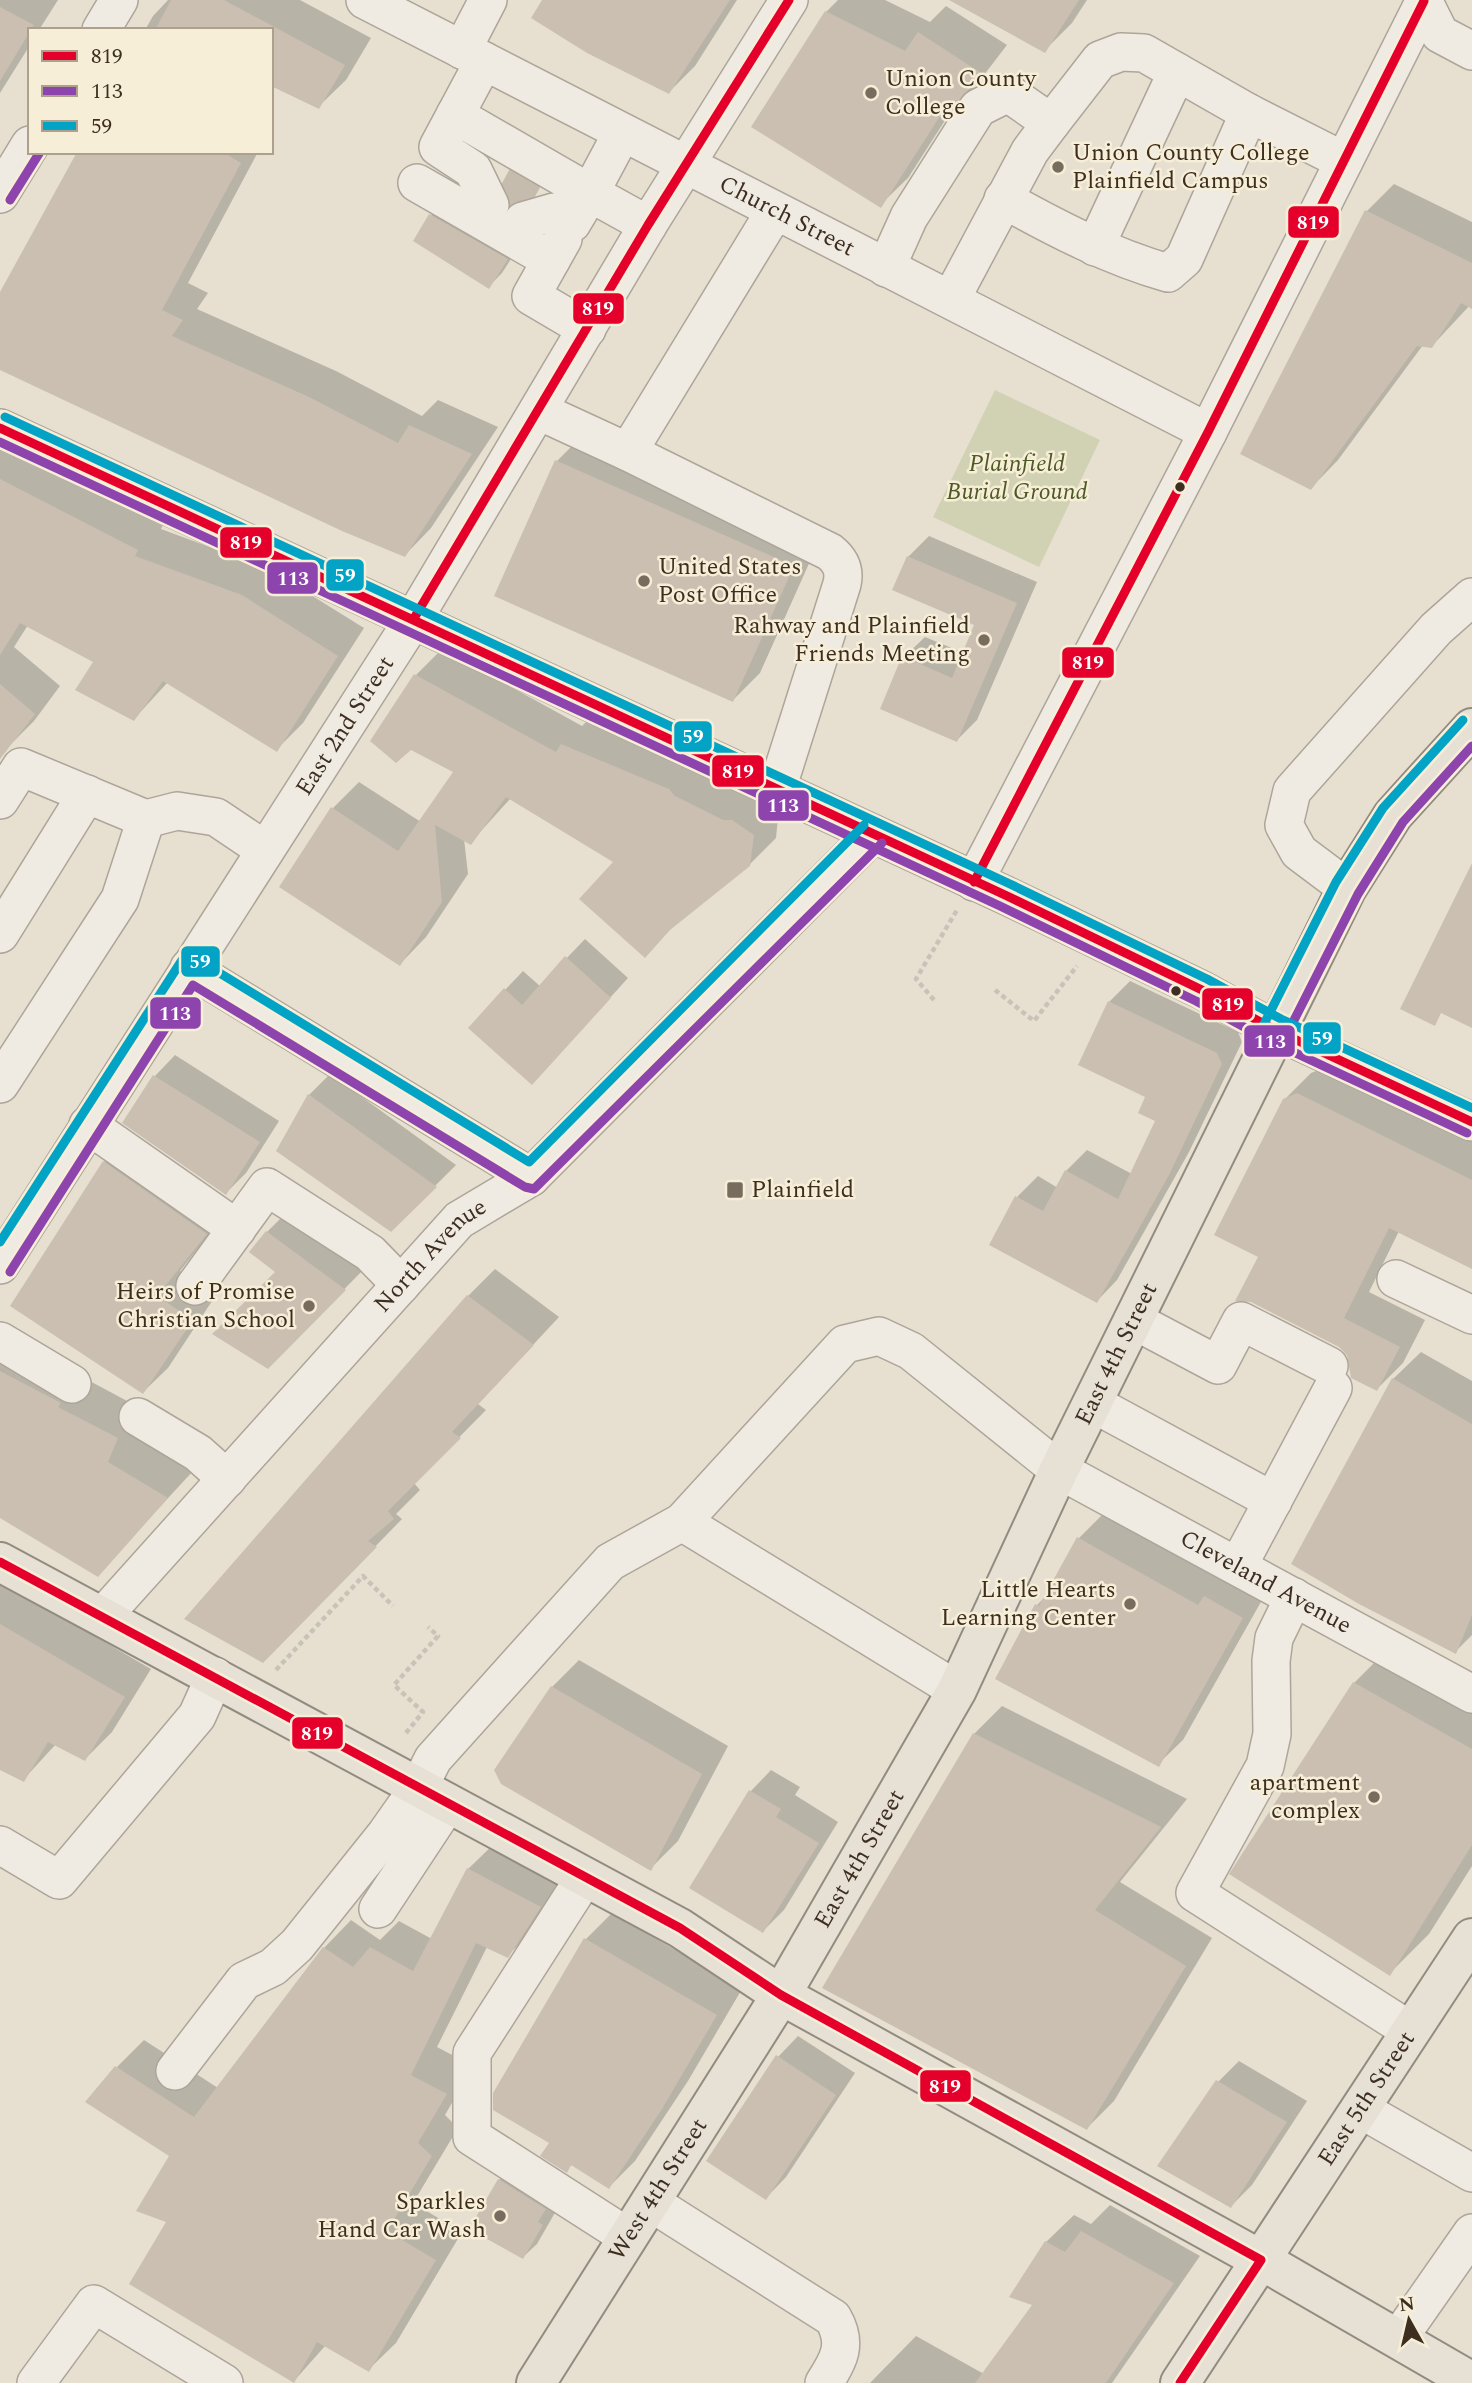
<svg xmlns="http://www.w3.org/2000/svg" width="1472" height="2383" font-family="Spectral,serif">
	<style>
		.cemetery { fill: #d1d1b3 }
		.shadow { fill: #0003 }
		.building { fill: #cbbfb2 }
		.lines { fill: none; stroke-linecap: round; stroke-linejoin: round }
		.minor-tunnel { stroke: #c5bcae; stroke-width: 37; stroke-dasharray: 37 18; stroke-linecap: butt }
		.minor-casing { stroke: #ada599; stroke-width: 40 }
		.major-casing { stroke: #928b80; stroke-width: 42 }
		.path { stroke: #c8c2b9; stroke-width: 4.5; stroke-dasharray: 5 3.5; stroke-linecap: butt }
		.minor { stroke: #efebe3; stroke-width: 37 }
		.major { stroke: #e6e1d4; stroke-width: 38 }
		.bus-1-casing { stroke: #f7eed8; stroke-width: 14 }
		.bus-2-casing { stroke: #f7eed8; stroke-width: 14 }
		.bus-3-casing { stroke: #f7eed8; stroke-width: 14 }
		.bus-1 { stroke: #e4002b; stroke-width: 9 }
		.bus-2 { stroke: #8e44ad; stroke-width: 9 }
		.bus-3 { stroke: #03a3c5; stroke-width: 9 }
		.poi-dot { fill: #786c5e; stroke: #f7eed8; stroke-width: 2.5 }
		.bus-dot { fill: #3d2e20; stroke: #f7eed8; stroke-width: 2.5 }
		.labels { text-anchor: middle; dominant-baseline: central; stroke-width: 5; stroke-linejoin: round; paint-order: stroke }
		.poi-label { font-size: 24px; fill: #3d2e20; stroke: #f7eed8; text-anchor: end }
		.street-label { font-size: 24px; fill: #3d2e20; stroke: #f7eed8 }
		.park-label { font-size: 24px; font-style: italic; fill: #4d5a26; stroke: #f7eed8 }
		.line-badge { stroke: #f7eed8; stroke-width: 2.5 }
		.badge-label { font-size: 19px; text-anchor: middle; font-weight: bold; fill: #fff }
	</style>
	<rect width="100%" height="100%" fill="#e7e0d1"/>
	<path class="cemetery" d="M995,390L1100,440L1039,567L933,517Z"/>
	<path class="shadow" d="M0,0H58L39,30H30V45L0,93Z
		M168,0H300L371,38L346,80L319,106L271,30H145L153,16Z
		M544,0H737L695,66L669,92Z
		M838,0H885L930,22L946,6L1007,45L977,84L953,108L908,178L880,205L826,12Z
		M953,0H1087L1072,23L1045,50Z
		M78,152H258L188,283L208,293L197,309L336,371L422,416L438,400L498,427L431,528L405,555L0,368V295Z
		M1394,184L1472,222V303L1431,347L1423,345L1338,460L1311,488L1367,211Z
		M444,202L520,245L502,273L489,286L431,215Z
		M584,434L820,539L760,673L733,700L557,461Z
		M0,439L164,523L161,529L269,569L364,628L303,723L276,750L168,682L134,719L96,661L28,625L14,647L60,686L34,721L7,748L0,744Z
		M929,536L1037,582L977,720L957,740L904,657L925,637L964,653L977,624L908,557Z
		M442,649L582,726L589,719L779,808L776,838L749,865L678,921L645,956L616,862L511,798L471,842L464,839L468,874L426,937L400,964L333,808L359,782L421,822L455,771L416,675Z
		M585,939L628,978L550,1064L505,990L523,971L540,986Z
		M1130,981L1238,1032L1242,1042L1189,1152L1117,1280L1097,1301L1017,1197L1038,1176L1058,1188L1066,1171L1087,1150L1132,1174L1157,1120L1109,1002Z
		M175,1055L279,1121L246,1173L226,1193L124,1123L155,1076Z
		M1324,1068L1472,1141V1267L1399,1231L1369,1292L1425,1320L1403,1363L1377,1389L1260,1256L1284,1100L1311,1073Z
		M330,1074L456,1165L391,1230L309,1095Z
		M129,1137L230,1208L180,1271L216,1295L168,1368L143,1392L104,1162Z
		M288,1211L365,1268L268,1367L278,1272L267,1232Z
		M495,1269L559,1317L478,1404L486,1410L414,1483L420,1490L396,1514L402,1519L291,1633L468,1296Z
		M0,1333L144,1410L194,1470L98,1574L0,1516Z
		M1421,1352L1472,1381V1635L1455,1652L1393,1379Z
		M1103,1514L1221,1580L1229,1572L1266,1593L1183,1740L1158,1764L1037,1605L1047,1595L1079,1538Z
		M0,1581L151,1669L112,1732L85,1759L56,1744L23,1780L0,1768Z
		M1393,1644L1472,1689V1866L1429,1934L1390,1973L1354,1683Z
		M579,1660L728,1746L678,1841L651,1868L552,1687Z
		M1002,1706L1187,1799L1120,1882L1212,1938L1114,2101L1087,2128L974,1734Z
		M771,1770L800,1787L795,1795L838,1822L784,1910L763,1931L691,1888L751,1791Z
		M496,1842L567,1879L535,1929L507,1956L487,1947L437,2047L473,2066L445,2115L458,2128L413,2203L462,2232L396,2343L368,2370L326,2345L294,2381L169,2221L172,2156L117,2067L144,2040L218,2088L324,1948L351,1920L380,1940L399,1921L432,1939L468,1869Z
		M612,1913L742,1989L688,2081L635,2161L609,2187L573,2164L566,2170L551,2142L586,1939Z
		M798,2036L855,2073L786,2177L766,2198L778,2057Z
		M1239,2061L1307,2101L1252,2185L1231,2206L1218,2082Z
		M513,2166L556,2211L537,2244L523,2257L472,2228L499,2180Z
		M1110,2205L1200,2256L1112,2383H870L916,2336L984,2374L1034,2304L1046,2242L1074,2215L1091,2224Z"/>
	<path class="building" d="M171,0H224L345,65L319,109L271,86V30H155Z
		M542,0H730L669,94L587,53L531,18Z
		M949,0H1079L1045,53Z
		M0,7L34,25L0,81Z
		M825,11L905,51L918,32L981,73L950,114L942,113L881,208L751,127Z
		M77,152H223L241,163L162,310L183,320L172,336L309,397L398,443L409,425L472,454L405,557L342,531L0,370V292Z
		M1365,210L1472,263V309L1461,303L1432,348L1417,346L1311,490L1240,454Z
		M429,214L508,259L489,289L413,241Z
		M555,460L794,566L733,702L494,596Z
		M0,479L138,550L135,556L242,595L338,656L277,752L163,681L134,721L75,690L93,662L20,623L0,655Z
		M907,556L1017,603L957,742L880,709L902,656L952,678L974,625L892,590Z
		M414,674L556,752L561,744L669,789L675,796L723,820H732L754,835L750,866L670,930L645,958L579,899L613,862L506,797L471,845L435,825L442,902L400,966L279,887L331,807L398,851L453,772L411,750L396,763L370,741Z
		M0,684L35,714L0,759Z
		M1472,863V1028L1441,1013L1435,1026L1400,1009Z
		M565,956L611,998L532,1085L468,1028L504,988L522,1005Z
		M1108,1001L1217,1053L1222,1064L1169,1175L1097,1303L989,1245L1015,1196L1043,1211L1065,1170L1118,1199L1155,1121L1138,1113L1145,1097L1078,1065Z
		M153,1075L260,1142L226,1195L122,1123Z
		M1297,1093L1472,1180V1269L1389,1228L1344,1318L1400,1347L1377,1391L1351,1378L1347,1355L1339,1347L1251,1302L1235,1301L1258,1257L1214,1235L1283,1099Z
		M308,1094L437,1187L391,1232L276,1151Z
		M103,1161L207,1234L157,1296L193,1320L143,1394L10,1306Z
		M266,1231L346,1290L268,1369L212,1334L275,1272L249,1252Z
		M467,1295L534,1345L452,1432L461,1438L388,1511L394,1519L368,1541L377,1547L263,1663L184,1619Z
		M0,1371L61,1403L58,1407L118,1438L108,1462L168,1498L98,1577L0,1518Z
		M1392,1378L1472,1424V1615L1456,1654L1359,1604L1291,1564Z
		M1077,1537L1198,1605L1204,1596L1243,1618L1159,1767L995,1679L1035,1604L1039,1606Z
		M0,1624L125,1697L85,1761L48,1742L24,1782L0,1770Z
		M1353,1682L1472,1749V1845L1390,1976L1229,1874Z
		M551,1686L702,1774L651,1871L501,1784L494,1770Z
		M973,1733L1161,1827L1095,1910L1186,1966L1087,2130L822,1988Z
		M749,1790L781,1809L776,1817L819,1843L763,1933L689,1888Z
		M467,1868L541,1907L508,1958L476,1943L411,2075L447,2094L418,2143L432,2156L387,2231L436,2260L369,2372L317,2342L294,2383L129,2284L166,2222L136,2211L169,2156L85,2102L115,2066L194,2117L323,1947L353,1967L370,1947L413,1971Z
		M584,1938L717,2015L662,2109L609,2189L571,2165L567,2173L540,2156L549,2143L493,2110V2093Z
		M776,2055L836,2095L766,2200L706,2161Z
		M1216,2080L1287,2122L1231,2208L1157,2166Z
		M498,2179L546,2209L538,2222L543,2225L523,2259L469,2229Z
		M1081,2231L1174,2283L1106,2383H975L1032,2305L1009,2297L1045,2241L1065,2252Z"/>
	<g class="lines">
		<path class="minor-tunnel" d="M501,185L532,202"/>
		<defs>
			<g id="minor">
				<path id="s1" d="M365,0L1208,432"/>
				<path d="M1423,0L1440,34L1472,51"/>
				<path d="M101,30L119,0"/>
				<path d="M462,50L488,0"/>
				<path d="M484,61L438,147L473,170L490,205"/>
				<path d="M455,115L590,193L622,133"/>
				<path d="M1051,123L1100,60L1121,52L1144,53L1249,113L1344,161"/>
				<path d="M417,183L551,260"/>
				<path d="M0,194L30,145"/>
				<path d="M1003,199C1057,229 1109,256 1168,273L1184,259L1249,113"/>
				<path d="M523,221L554,212L572,223L590,193L648,225"/>
				<path d="M563,239L531,296L587,329"/>
				<path d="M1095,247L1177,72"/>
				<path d="M886,268L909,217L978,108L1008,93L1051,123L1030,151L951,299"/>
				<path d="M539,411L628,452L830,552C841,561 845,571 842,584L777,789"/>
				<path d="M0,428L1005,895L1202,990L1275,1030L1472,1122"/>
				<path d="M628,452L775,211"/>
				<path d="M0,800L21,767L146,819L177,811L216,817L265,850"/>
				<path d="M974,882L1208,432L1425,0"/>
				<path d="M1347,888L1299,852L1284,825L1292,791L1436,629L1472,597"/>
				<path d="M0,934L87,794"/>
				<path d="M189,968L531,1177"/>
				<path d="M0,1084L120,899L146,819"/>
				<path d="M88,1125L237,1229"/>
				<path id="s2" d="M0,1265L413,620L648,225L789,0"/>
				<path d="M1396,1279L1472,1315"/>
				<path d="M195,1286L267,1187L370,1253L401,1285"/>
				<path d="M1133,1320L1218,1365L1241,1321L1329,1366"/>
				<path d="M0,1341L72,1384"/>
				<path d="M1092,1403L1273,1501"/>
				<path d="M138,1417L198,1453L227,1479"/>
				<path d="M682,1522L957,1690"/>
				<path d="M1238,1566L1333,1388"/>
				<path d="M1294,1597L1274,1638L1271,1661L1272,1734L1265,1766L1195,1893L1411,2031"/>
				<path id="s3" d="M104,1615L459,1220L531,1177L873,834"/>
				<path d="M0,1845L59,1880L197,1716L215,1676"/>
				<path d="M585,1877L472,2053V2137L628,2237"/>
				<path d="M378,1909L448,1803"/>
				<path id="s4" d="M175,2071L244,1981L273,1967L297,1945L386,1834L419,1787L433,1759L610,1562L682,1522L845,1344L879,1336L911,1351L1059,1470L1472,1694"/>
				<path d="M1360,2109L1472,2173"/>
				<path d="M650,2202L833,2318C848,2344 839,2360 824,2383"/>
				<path d="M1398,2339L1472,2233"/>
				<path d="M36,2383L94,2304L224,2383"/>
			</g>
			<g id="major">
				<path d="M0,1562L680,1928L781,1995L1261,2260L1472,2382"/>
				<path id="s5" d="M536,2383L781,1995L957,1690L1059,1470L1347,888L1393,815L1472,728"/>
				<path id="s6" d="M1180,2383L1472,1938"/>
			</g>
		</defs>
		<use href="#minor" class="minor-casing"/>
		<use href="#major" class="major-casing"/>
		<path class="path" d="M995,990L1034,1021L1077,966
			M934,1000L916,979L957,910
			M276,1670L363,1576L393,1606
			M406,1733L423,1712L394,1685L438,1636L428,1627"/>
		<use href="#minor" class="minor"/>
		<use href="#major" class="major"/>
		<defs>
			<path id="bus-1" d="M0,428L1005,895L1202,990L1275,1030L1472,1122
				M413,620L648,225L789,0
				M974,882L1208,432L1424,1
				M0,1562L680,1928L781,1995L1261,2260
				M1180,2383L1261,2260"/>
			<path id="bus-2" d="M10,200L40,152
				M0,442L1000,906L1196,1001L1270,1041L1467,1133
				M1286,1036L1358,894L1403,822L1472,746
				M10,1272L193,985L525,1187L534,1189L882,843"/>
			<path id="bus-3" d="M5,417L1010,884L1207,979L1281,1019L1472,1108
				M1264,1024L1336,882L1383,808L1463,720
				M0,1242L184,957L195,958L529,1162L864,825"/>
		</defs>
		<use href="#bus-1" class="bus-1-casing"/>
		<use href="#bus-2" class="bus-2-casing"/>
		<use href="#bus-3" class="bus-3-casing"/>
		<use href="#bus-1" class="bus-1"/>
		<use href="#bus-2" class="bus-2"/>
		<use href="#bus-3" class="bus-3"/>
	</g>
	<g class="poi-dot">
		<circle cx="871" cy="93" r="7"/>
		<circle cx="1058" cy="167" r="7"/>
		<circle cx="644" cy="581" r="7"/>
		<circle cx="984" cy="640" r="7"/>
		<rect x="726" y="1181" width="18" height="18" rx="3.5"/>
		<circle cx="309" cy="1306" r="7"/>
		<circle cx="1130" cy="1604" r="7"/>
		<circle cx="1374" cy="1797" r="7"/>
		<circle cx="500" cy="2216" r="7"/>
	</g>
	<g class="bus-dot">
		<circle cx="1180" cy="487" r="6"/>
		<circle cx="1176" cy="991" r="6"/>
	</g>
	<g class="labels">
		<g class="poi-label">
			<text x="885" y="79" text-anchor="start">Union County<tspan x="885" dy="28">College</tspan></text>
			<text x="1072" y="153" text-anchor="start">Union County College<tspan x="1072" dy="28">Plainfield Campus</tspan></text>
			<text x="658" y="567" text-anchor="start">United States<tspan x="658" dy="28">Post Office</tspan></text>
			<text x="970" y="626">Rahway and Plainfield<tspan x="970" dy="28">Friends Meeting</tspan></text>
			<text x="751" y="1190" text-anchor="start">Plainfield</text>
			<text x="295" y="1292">Heirs of Promise<tspan x="295" dy="28">Christian School</tspan></text>
			<text x="1116" y="1590">Little Hearts<tspan x="1116" dy="28">Learning Center</tspan></text>
			<text x="1360" y="1783">apartment<tspan x="1360" dy="28">complex</tspan></text>
			<text x="486" y="2202">Sparkles<tspan x="486" dy="28">Hand Car Wash</tspan></text>
		</g>
		<g class="street-label">
			<text stroke="none"><textPath href="#s1" startOffset="474">Church Street</textPath></text>
			<text stroke="none"><textPath href="#s2" startOffset="640">East 2nd Street</textPath></text>
			<text stroke="none"><textPath href="#s3" startOffset="486">North Avenue</textPath></text>
			<text stroke="none"><textPath href="#s5" startOffset="1183">East 4th Street</textPath></text>
			<text stroke="none"><textPath href="#s4" startOffset="1493">Cleveland Avenue</textPath></text>
			<text stroke="none"><textPath href="#s5" startOffset="616">East 4th Street</textPath></text>
			<text stroke="none"><textPath href="#s6" startOffset="340">East 5th Street</textPath></text>
			<text stroke="none"><textPath href="#s5" startOffset="229">West 4th Street</textPath></text>
		</g>
		<g class="park-label">
			<text x="1017" y="464">Plainfield<tspan x="1017" dy="28">Burial Ground</tspan></text>
		</g>
	</g>
	<g class="line-badge">
		<rect x="1287" y="205" width="53" height="34" rx="7" fill="#e4002b"/>
		<rect x="572" y="292" width="53" height="33" rx="7" fill="#e4002b"/>
		<rect x="219" y="526" width="54" height="33" rx="7" fill="#e4002b"/>
		<rect x="325" y="558" width="40" height="34" rx="7" fill="#03a3c5"/>
		<rect x="266" y="561" width="53" height="34" rx="7" fill="#8e44ad"/>
		<rect x="1061" y="646" width="54" height="33" rx="7" fill="#e4002b"/>
		<rect x="673" y="720" width="40" height="33" rx="7" fill="#03a3c5"/>
		<rect x="711" y="754" width="54" height="34" rx="7" fill="#e4002b"/>
		<rect x="757" y="789" width="53" height="33" rx="7" fill="#8e44ad"/>
		<rect x="180" y="945" width="41" height="33" rx="7" fill="#03a3c5"/>
		<rect x="1201" y="987" width="53" height="34" rx="7" fill="#e4002b"/>
		<rect x="149" y="996" width="53" height="34" rx="7" fill="#8e44ad"/>
		<rect x="1302" y="1021" width="40" height="34" rx="7" fill="#03a3c5"/>
		<rect x="1243" y="1024" width="53" height="34" rx="7" fill="#8e44ad"/>
		<rect x="291" y="1716" width="53" height="34" rx="7" fill="#e4002b"/>
		<rect x="919" y="2069" width="53" height="34" rx="7" fill="#e4002b"/>
	</g>
	<g class="badge-label">
		<text x="1313" y="229">819</text>
		<text x="598" y="315">819</text>
		<text x="246" y="549">819</text>
		<text x="345" y="582">59</text>
		<text x="293" y="585">113</text>
		<text x="1088" y="669">819</text>
		<text x="693" y="743">59</text>
		<text x="738" y="778">819</text>
		<text x="783" y="812">113</text>
		<text x="200" y="968">59</text>
		<text x="1228" y="1011">819</text>
		<text x="175" y="1020">113</text>
		<text x="1322" y="1045">59</text>
		<text x="1270" y="1048">113</text>
		<text x="317" y="1740">819</text>
		<text x="945" y="2093">819</text>
	</g>
	<rect x="28" y="28" width="245" height="126" fill="#f7eed8" stroke="#ada18e" stroke-width="2"/>
	<rect x="42" y="51" width="35" height="10" fill="#e4002b" stroke="#ada18e" stroke-width="2"/>
	<text x="91" y="63" font-size="21" fill="#3d2e20">819</text>
	<rect x="42" y="86" width="35" height="10" fill="#8e44ad" stroke="#ada18e" stroke-width="2"/>
	<text x="91" y="98" font-size="21" fill="#3d2e20">113</text>
	<rect x="42" y="121" width="35" height="10" fill="#03a3c5" stroke="#ada18e" stroke-width="2"/>
	<text x="91" y="133" font-size="21" fill="#3d2e20">59</text>
	<g transform="translate(1409 2320) rotate(352)" stroke="#f7eed8" stroke-width="5" paint-order="stroke">
	<path d="M0-5L12 26L0 18L-12 26Z" fill="#3d2e20"/>
	<text y="-10" font-size="19" font-weight="bold" text-anchor="middle" fill="#3d2e20">N</text>
	</g>
</svg>
